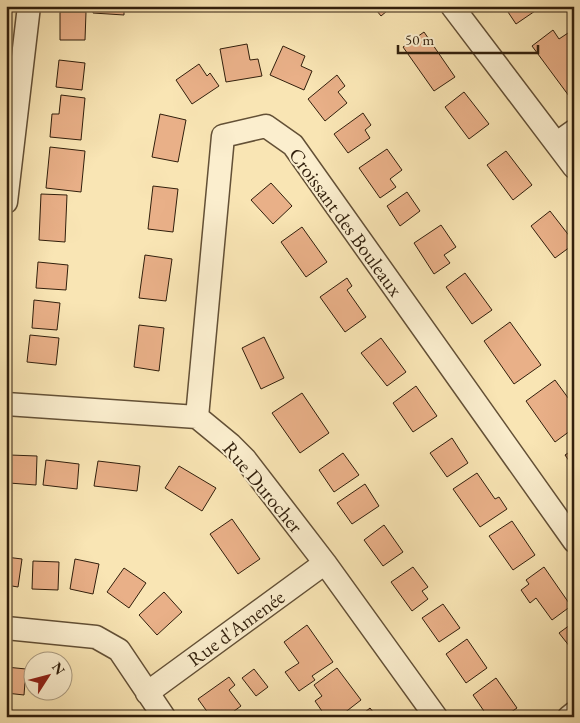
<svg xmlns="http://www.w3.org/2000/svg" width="580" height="723" font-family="'EB Garamond',serif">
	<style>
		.building { fill: #e9b088; stroke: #311f0c }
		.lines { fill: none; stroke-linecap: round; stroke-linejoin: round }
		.minor-casing { stroke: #635036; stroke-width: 25 }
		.minor { stroke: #fbeece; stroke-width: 22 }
		.labels { text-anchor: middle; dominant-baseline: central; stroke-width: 4; stroke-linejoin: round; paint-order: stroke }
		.street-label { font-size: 20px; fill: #311f0c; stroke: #fbeece }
	</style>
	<rect width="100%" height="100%" fill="#f9e5b4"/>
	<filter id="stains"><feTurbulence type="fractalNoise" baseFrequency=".004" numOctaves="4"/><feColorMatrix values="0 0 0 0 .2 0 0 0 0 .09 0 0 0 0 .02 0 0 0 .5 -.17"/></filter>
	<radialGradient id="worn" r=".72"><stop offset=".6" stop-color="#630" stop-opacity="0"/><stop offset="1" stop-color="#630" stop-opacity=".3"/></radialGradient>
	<path class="building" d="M94,6H124V15L93,13Z
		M373,6H393L381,16Z
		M504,6H536L538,9L516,24Z
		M60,12H86L85,40H60Z
		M553,30L559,39L568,33L574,41V93L569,96L532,46Z
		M424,32L455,77L434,91L403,47Z
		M247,44L250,60L258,59L262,76L226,82L220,49Z
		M283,46L305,56L301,66L312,71L304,90L270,75Z
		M59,60L85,63L82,90L56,87Z
		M199,64L207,76L210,73L219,86L192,104L176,80Z
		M337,75L345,86L338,92L347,103L325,121L308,99Z
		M464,92L489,124L469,139L445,107Z
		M61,95L85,98L81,140L50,137L52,114H59Z
		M363,113L371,125L365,130L370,138L348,153L334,134Z
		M160,114L186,120L178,162L152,157Z
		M50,147L85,151L81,192L46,188Z
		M387,149L402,170L390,179L396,187L380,198L359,168Z
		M506,151L532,185L513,200L487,165Z
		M271,183L292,206L273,224L251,200Z
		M153,186L178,189L173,232L148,229Z
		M407,192L420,211L400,226L387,206Z
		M41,194L67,195L65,242L39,240Z
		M550,211L574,242V244L555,258L531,226Z
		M441,225L456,247L444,255L450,263L434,274L414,243Z
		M302,227L327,262L306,277L281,242Z
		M145,255L172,259L166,301L139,298Z
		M38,262L68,265L66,290L36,288Z
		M465,273L492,310L472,324L446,287Z
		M347,278L352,286L347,290L366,317L345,332L320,297Z
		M34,300L60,303L57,330L32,328Z
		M510,322L541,365L514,384L484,341Z
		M139,325L164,328L159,371L134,367Z
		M30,335L59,338L56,365L27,362Z
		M264,337L284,378L261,389L242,348Z
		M381,338L406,372L387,386L361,353Z
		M555,380L574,406V428L555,442L526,401Z
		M416,386L437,416L413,432L393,403Z
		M302,393L329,433L300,453L272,413Z
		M452,438L468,463L447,477L430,453Z
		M574,449V468L565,455Z
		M343,453L359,475L334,492L319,470Z
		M10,455L37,456L36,485L9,483Z
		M46,460L79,464L77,489L43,485Z
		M98,461L140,466L137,491L94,486Z
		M179,466L216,488L202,511L165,488Z
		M477,473L495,499L499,497L507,509L480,527L453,489Z
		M365,484L379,506L352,524L337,503Z
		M232,519L260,559L238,574L210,534Z
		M512,521L535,555L513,570L489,536Z
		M384,525L403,552L383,566L364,540Z
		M6,557L22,559L18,587L6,585Z
		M75,559L99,564L93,594L70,589Z
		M33,561L59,562L58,590L32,589Z
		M413,567L428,587L422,591L428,599L412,611L391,582Z
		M544,567L571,606L552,620L536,598L530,603L521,590L529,584L526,580Z
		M124,568L146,583L129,608L107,592Z
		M164,592L182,612L157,635L139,615Z
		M443,604L460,628L439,642L422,618Z
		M574,622V652L559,633Z
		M307,625L333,662L312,676L315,680L299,691L285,672L299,663L284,642Z
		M467,639L487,668L466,683L446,654Z
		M6,667L26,669L24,695L6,693Z
		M337,668L361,700L339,717H326L315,701L322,696L314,685Z
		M254,669L268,687L256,696L242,678Z
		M229,677L235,685L229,690L241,706L226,717H211L198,699Z
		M496,678L517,708L504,717H488L473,695Z
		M34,690H59L58,696L34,693Z
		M370,708L377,717H359Z"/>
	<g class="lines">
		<defs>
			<path id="minor" d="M452,6L574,167
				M557,143L574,131
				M6,202L29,6
				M6,404L197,417L231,445L245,459L325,563L436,717
				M197,417L223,136L266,126L293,145L574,541
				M6,628L96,637L119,650L164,717
				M147,693L325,563
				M569,717L574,713"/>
		</defs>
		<use href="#minor" class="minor-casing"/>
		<use href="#minor" class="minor"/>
	</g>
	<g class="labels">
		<g class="street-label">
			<text transform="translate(346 222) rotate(54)">Croissant des Bouleaux</text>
			<text transform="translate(263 487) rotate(50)">Rue Durocher</text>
			<text transform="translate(236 628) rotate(-36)">Rue d'Amenée</text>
		</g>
	</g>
	<rect width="580" height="723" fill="none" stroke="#f9e5b4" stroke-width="25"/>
	<rect x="8" y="8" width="565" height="708" fill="none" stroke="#311f0c" stroke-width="2.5"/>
	<rect x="12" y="12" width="555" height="698" fill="none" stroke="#311f0c"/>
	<g transform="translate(48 676) rotate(54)"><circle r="24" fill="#fbeece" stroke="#aa9b80"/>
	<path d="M0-4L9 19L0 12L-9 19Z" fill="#8f2418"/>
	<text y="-8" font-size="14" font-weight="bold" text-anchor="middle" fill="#311f0c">N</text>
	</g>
	<path d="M398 45v8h140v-8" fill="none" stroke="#311f0c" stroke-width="2.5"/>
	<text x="405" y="45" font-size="15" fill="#311f0c" stroke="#fbeece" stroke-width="4" paint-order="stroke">50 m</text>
	<rect width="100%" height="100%" filter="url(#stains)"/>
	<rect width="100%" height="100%" fill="url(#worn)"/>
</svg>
